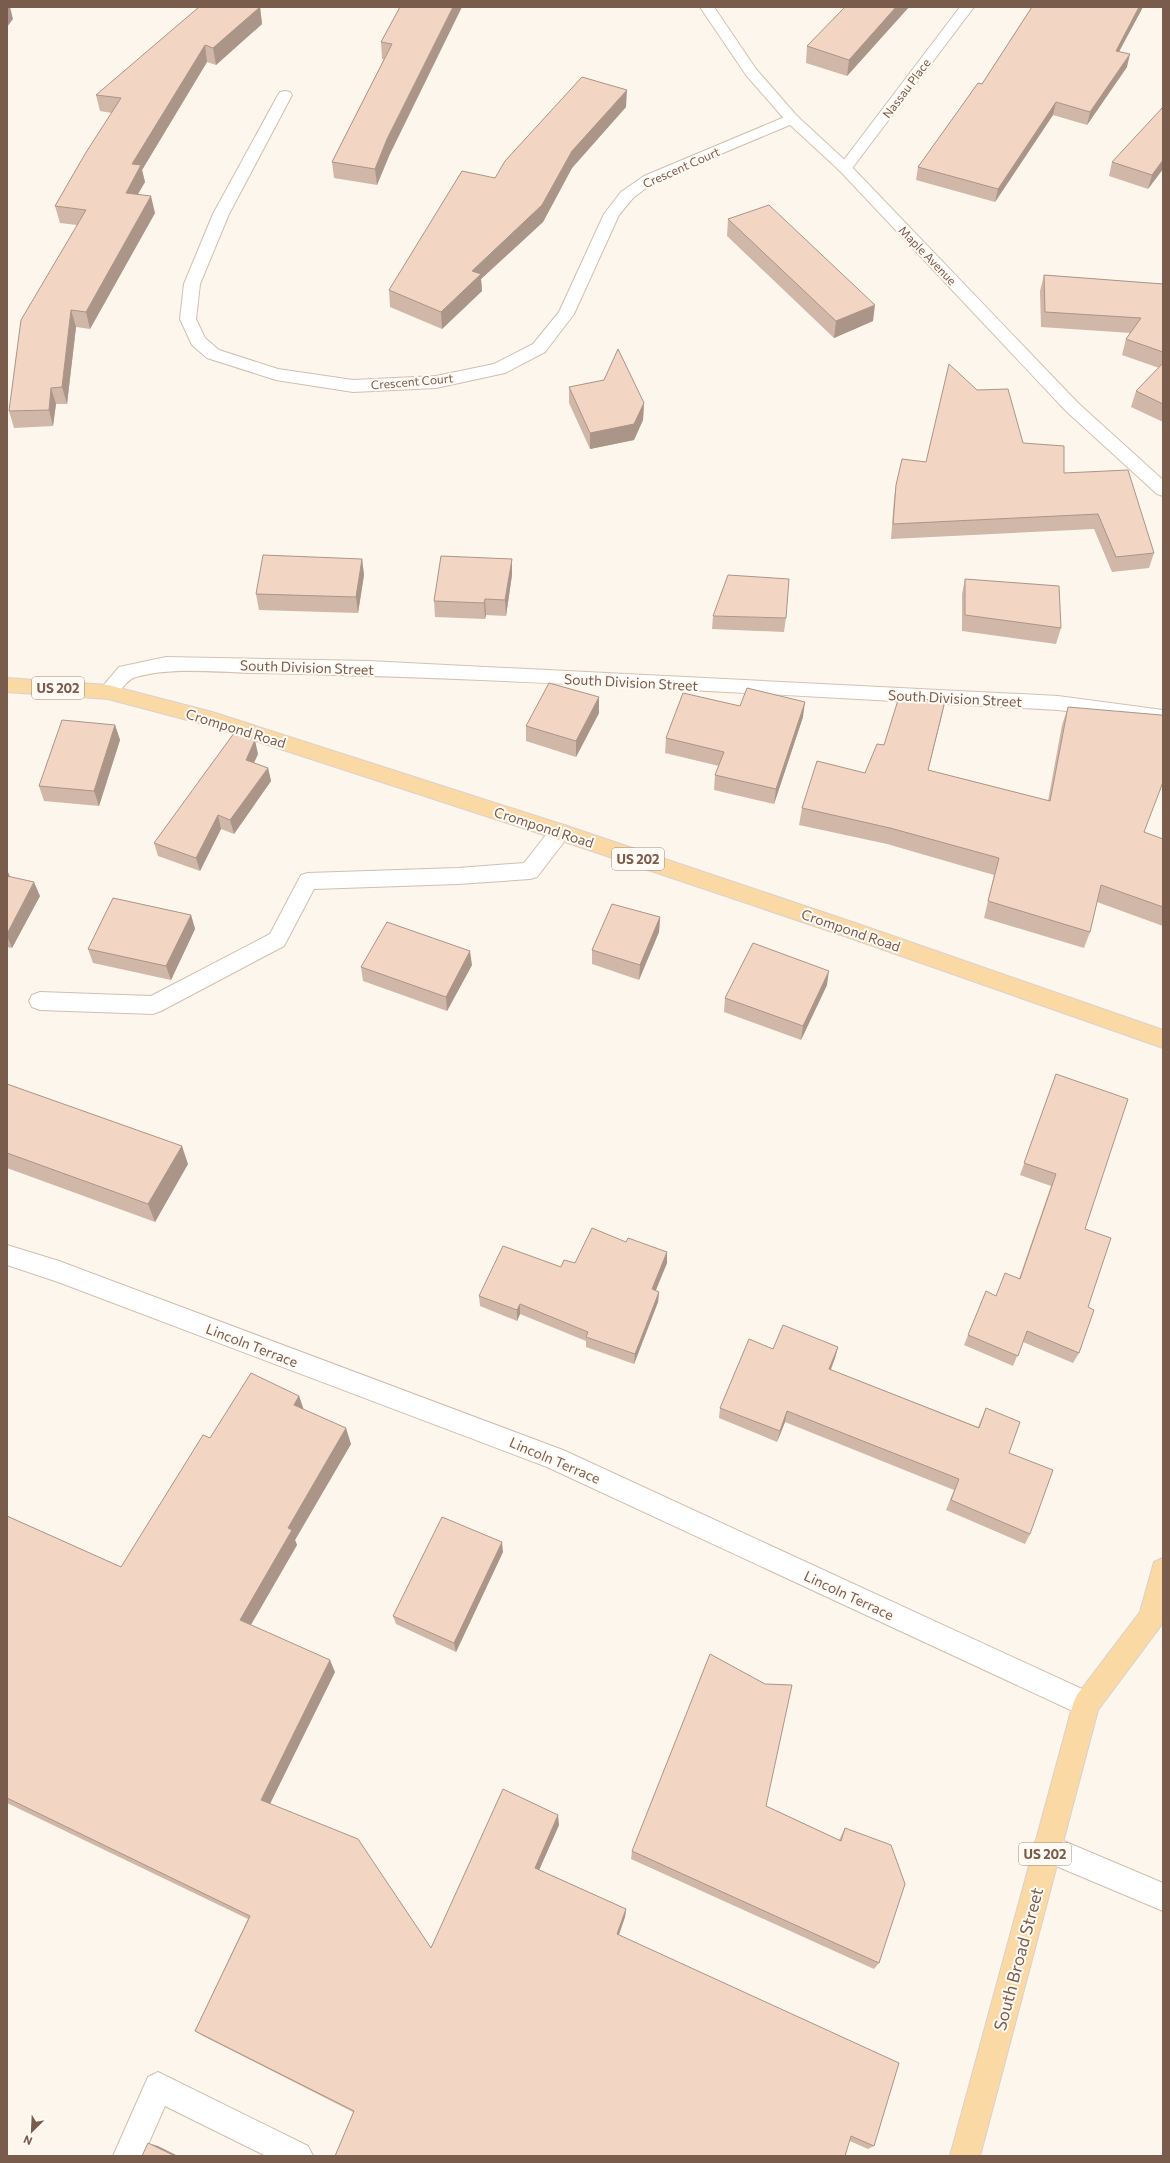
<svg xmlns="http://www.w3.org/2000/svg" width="1170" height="2163" font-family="Commissioner,sans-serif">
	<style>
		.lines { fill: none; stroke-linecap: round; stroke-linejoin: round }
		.lane-casing { stroke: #d1beb0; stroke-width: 2 }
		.street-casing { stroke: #d1beb0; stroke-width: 2 }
		.secondary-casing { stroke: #d6c0b0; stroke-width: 2 }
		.primary-casing { stroke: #dad1cd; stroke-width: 2 }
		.lane { fill: #fff; fill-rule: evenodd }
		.street { fill: #fff; fill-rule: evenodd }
		.secondary { fill: #fff; fill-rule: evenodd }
		.primary { fill: #fbd9a5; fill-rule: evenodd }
		.wall { fill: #d1b7a8 }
		.shaded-wall { fill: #aa9588 }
		.building { fill: #f3d5c3; stroke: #aa9588 }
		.labels { text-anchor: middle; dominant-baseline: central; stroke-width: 4; stroke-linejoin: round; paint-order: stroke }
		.far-street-label { font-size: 12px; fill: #7a5c4d; stroke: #fffaf3 }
		.shield { fill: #fffaf3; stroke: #a28b7f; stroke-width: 1 }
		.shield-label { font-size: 13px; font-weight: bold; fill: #7a5c4d }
		.street-label { font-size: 14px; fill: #7a5c4d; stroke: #fffaf3 }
		.near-street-label { font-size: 17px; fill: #7a5c4d; stroke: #fffaf3 }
	</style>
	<rect width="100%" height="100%" fill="#fdf6ec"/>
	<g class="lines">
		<defs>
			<path id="lane" d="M560,824L567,826L570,832L567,838L537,877L530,879L458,884L314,889L284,946L161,1011L153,1014L40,1010L32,1007L29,1001L32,995L40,992L151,996L270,934L301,875L308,873L458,868L524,863L553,826Z
				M158,2072L308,2146L313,2156H266L165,2106L143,2156H113L148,2077Z"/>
			<path id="street" d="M960,7H974L850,171H840L837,168L840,165Z
				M285,91L290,92L292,95L229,214L200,284L196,319L205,338L219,350L278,369L353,380L436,376L494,364L533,344L559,312L604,214L621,192L644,176L787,116H797L800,119L797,122L654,182L633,198L619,215L574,314L545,352L505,373L436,388L353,392L276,380L207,358L192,345L180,319L184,284L213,214L278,95L280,92Z
				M7,1245L59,1261L563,1450L1095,1695L1099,1704L1095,1713L1086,1717L1077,1713L547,1467L58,1282L7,1265Z
				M1047,1834L1163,1883V1911L1037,1858L1033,1848L1037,1838Z"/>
			<path id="secondary" d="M700,7H714L756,69L797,116L850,165L1078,403L1163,480V496L1157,494L1066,411L840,171L787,122L746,75Z
				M166,657L368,661L1058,696L1163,710V724L1058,710C789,696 521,678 252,673C213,672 173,667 136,677C121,681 120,703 101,697L98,692L119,667Z"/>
			<path id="primary" d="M7,678L108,685L212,712L567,826L864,926L1163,1030V1048L850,938L553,838L210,726L108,699L7,692Z
				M1163,1558V1620L1160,1627L1098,1710L980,2156H950L1073,1704L1077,1695L1140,1612L1154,1562Z"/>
		</defs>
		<use href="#lane" class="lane-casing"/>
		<use href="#street" class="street-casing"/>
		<use href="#secondary" class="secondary-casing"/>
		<use href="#primary" class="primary-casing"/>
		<use href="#lane" class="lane"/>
		<use href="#street" class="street"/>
		<use href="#secondary" class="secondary"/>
		<use href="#primary" class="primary"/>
	</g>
	<path class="wall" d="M260,7L262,24L216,65L207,62L142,170L145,182L138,194L155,213L90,329L76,327L67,404H56L53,426L14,428L9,411L77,225L60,223L55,206L112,113L100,111L96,95Z
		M400,7L389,156L377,185L334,178L332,162L384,59H382L381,42Z
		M909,7L847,76L806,63L807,46Z
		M1032,7H1143L1119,51L1127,67L1087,125L1053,115L995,202L916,180L918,167L982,84Z
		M626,107L572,168L543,222L481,279L482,291L442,329L390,307L389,290L495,178Z
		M1112,162L1163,169L1148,189L1109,176Z
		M728,219L873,321L834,338L727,236Z
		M1044,275L1163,284V422L1131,407L1136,391L1159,368L1122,355L1126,339L1131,333L1041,327L1040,291Z
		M569,387L644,403L643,420L634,440L590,449L569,403Z
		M1023,443L1064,473L1154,553L1149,568L1112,572L1094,529L891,539L894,499L896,485L926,462Z
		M362,559L364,575L358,613L259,610L256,594Z
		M512,575L506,616L486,615L485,619L435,617L434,601Z
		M965,579L1061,628L1056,644L962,631V594Z
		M713,616L786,618L784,632L712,629Z
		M599,697V713L576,757L526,741V726Z
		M945,701L928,770L1048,801L1062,725L1068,707L1144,832L1163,839V926L1097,902L1090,932L1084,948L984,918L994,875L887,844L799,825L802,808L865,773L884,745Z
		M740,706L803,717L774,804L714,790L715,775L719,766L665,753L666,738Z
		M115,725L120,740L99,806L44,801L39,786Z
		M258,754L254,763L268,768L271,781L234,834L221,829L200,871L158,856L154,843Z
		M7,870L10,877L40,896L12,948L7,947Z
		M191,915L195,929L171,980L93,963L88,949Z
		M660,917L659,932L639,980L592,964V950Z
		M472,965L447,1011L363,981L361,967Z
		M827,985L801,1040L724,1012L725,998Z
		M1056,1074L1085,1229L1088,1307L1079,1353L1073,1363L1023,1342L1013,1366L964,1345L986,1291L996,1296L1019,1279L1051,1186L1020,1175Z
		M7,1084L188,1164L155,1222L7,1168Z
		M626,1242L667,1252V1263L655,1290L659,1292L658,1302L634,1364L586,1347V1341L520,1314L517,1321L480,1306L479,1296L561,1267L575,1263Z
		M838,1347L835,1358L831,1370L978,1427L986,1408L1009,1453L1030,1534L1025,1544L946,1510L954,1490L785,1422L777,1442L719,1418L720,1408L773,1349Z
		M299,1396L303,1409L351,1444L295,1540L297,1545L251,1625L335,1672L270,1803L431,1948L559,1825L539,1870L626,1909L625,1917L619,1935L874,2146L868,2149L850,2141L353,2112L203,2036L195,2031L248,1919L7,1803V1516L121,1567L210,1438Z
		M503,1552L456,1652L396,1624L393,1616Z
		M766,1806L839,1840L845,1828L879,1963L874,1969L631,1859L632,1851Z"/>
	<path class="shaded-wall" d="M7,7H10L13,19L7,27Z
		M260,7L262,24L216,65L213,48Z
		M453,7H462L389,156L377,185L375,169L387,139Z
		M896,7H909L847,76L849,60Z
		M1139,7H1143L1113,63L1116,51Z
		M205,45L207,62L142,170L145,182L129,209L126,193L132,164Z
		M1130,54L1127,67L1087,125L1090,112Z
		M627,90L626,107L572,168L543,222L481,279L482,291L442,329L441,312L472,271L572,151Z
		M1056,102L1053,115L995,202L998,189Z
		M1163,160V169L1148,189L1152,175Z
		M151,196L155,213L90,329L86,312Z
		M875,305L873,321L834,338L836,321Z
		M71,310L76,327L67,404L62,387Z
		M51,388L56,404L53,426L49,410Z
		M644,403L643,420L634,440L590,449V433Z
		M362,559L364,575L358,613L356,597Z
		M512,559V575L506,616L505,600Z
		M485,599L486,615L485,619L484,603Z
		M599,697V713L576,757V741Z
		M945,701L941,719L924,787L928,770Z
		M805,702L803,717L774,804L776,789Z
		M115,725L120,740L99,806L94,791Z
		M255,740L258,754L249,773L246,760Z
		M268,768L271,781L234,834L230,820Z
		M218,815L221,829L200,871L196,858Z
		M7,870L13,884L7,881Z
		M34,882L40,896L12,948L7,936V934Z
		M191,915L195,929L171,980L166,966Z
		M660,917L659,932L639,980L640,965Z
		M470,951L472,965L447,1011L446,997Z
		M829,971L827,985L801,1040L803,1026Z
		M182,1146L188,1164L155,1222L148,1204Z
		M667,1252V1263L652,1300V1289Z
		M659,1292L658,1302L634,1364L635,1354Z
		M520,1304V1314L517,1321V1310Z
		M838,1347L835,1358L826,1380L829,1369Z
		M299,1396L305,1413L294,1405Z
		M787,1411L785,1422L777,1442L780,1431Z
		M346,1428L351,1444L295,1540L297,1545L246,1633L240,1620L288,1528Z
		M502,1542L503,1552L456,1652L454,1643Z
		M330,1660L335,1672L267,1810L261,1800Z
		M558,1815L559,1825L536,1877L535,1868Z
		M626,1909L625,1917L616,1942L617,1934Z
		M148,2143L158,2146L178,2156H175Z"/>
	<path class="building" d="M199,7H260L213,48L205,45L132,164L141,165L126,193L151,196L86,312L71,310L62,387L51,388L49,410L9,411L21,320L86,210L55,206L85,154L121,98L96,95Z
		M400,7H453L387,139L375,169L332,162L392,44L381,42Z
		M845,7H896L849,60L807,46Z
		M1032,7H1139L1116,51L1130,54L1090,112L1056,102L998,189L918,167L978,83L982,84Z
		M582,77L627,90L572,151L542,205L472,271L481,274L441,312L389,290L462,171L495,178L505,161Z
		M1163,107V160L1152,175L1112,162Z
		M769,205L875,305L836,321L728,219Z
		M1044,275L1163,284V352L1126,339L1141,318L1045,312Z
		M618,349L644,403L634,424L590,433L569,387L604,380Z
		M1163,363V404L1136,391Z
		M949,364L977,390L1008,389L1023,443L1064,446V473L1128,470L1154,553L1116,557L1098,514L893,524L896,485L902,459L926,462Z
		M263,555L362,559L356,597L256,594Z
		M441,556L512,559L505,600L485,599L484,603L434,601Z
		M728,575L789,579L786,618L713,616Z
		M965,579L1059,586L1061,628L965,615Z
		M549,683L599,697L576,741L526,726Z
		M747,688L805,702L776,789L715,775L724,752L666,738L683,693L740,706Z
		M899,697L945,701L928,770L1050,801L1068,707L1161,715L1163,716V782L1144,832L1163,839V907L1101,885L1090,932L988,901L999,858L890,828L802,808L817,761L865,773L877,744L884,745Z
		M62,720L115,725L94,791L39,786Z
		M237,729L255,740L246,760L268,768L230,820L218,815L196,858L154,843Z
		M7,876L34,882L7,934Z
		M113,898L191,915L166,966L88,949Z
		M612,904L660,917L640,965L592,950Z
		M387,922L470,951L446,997L361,967Z
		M753,943L829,971L803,1026L725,998Z
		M1056,1074L1128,1099L1085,1229L1111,1238L1088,1307L1094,1310L1079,1353L1027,1331L1018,1356L968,1335L986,1291L996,1296L1005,1273L1020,1279L1056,1174L1024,1163Z
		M7,1084L182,1146L148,1204L7,1153Z
		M592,1228L626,1242L628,1238L667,1252L652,1289L659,1292L635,1354L586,1337L588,1332L520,1304L517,1310L479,1296L503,1246L561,1267L564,1260L575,1263Z
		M783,1325L838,1347L829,1369L979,1428L986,1408L1020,1422L1009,1453L1053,1470L1030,1534L951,1500L959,1479L787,1411L780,1431L720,1408L749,1339L773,1349Z
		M251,1373L299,1396L294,1405L346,1428L288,1528L292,1530L240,1620L330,1660L261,1800L358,1839L431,1948L503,1789L558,1815L535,1868L626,1909L617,1934L899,2063L874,2146L851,2136L845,2156H335L354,2111L195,2031L250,1916L7,1798V1516L121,1567L203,1435L210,1438Z
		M442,1517L502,1542L454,1643L393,1616Z
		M710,1654L765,1684L792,1685L766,1806L841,1841L845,1828L891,1845L905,1884L879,1963L632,1851Z
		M148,2143L175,2156H142Z"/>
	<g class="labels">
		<g class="far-street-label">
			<text transform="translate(906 88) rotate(-53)">Nassau Place</text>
			<text transform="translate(681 167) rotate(-24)">Crescent Court</text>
			<text transform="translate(928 255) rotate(46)">Maple Avenue</text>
			<text transform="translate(412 381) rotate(-5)">Crescent Court</text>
		</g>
		<g class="shield">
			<rect x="32" y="677" width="52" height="22" rx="3"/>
			<rect x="612" y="848" width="52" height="22" rx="3"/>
			<rect x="1019" y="1843" width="52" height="22" rx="3"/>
		</g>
		<g class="shield-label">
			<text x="58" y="688">US 202</text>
			<text x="638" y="859">US 202</text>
			<text x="1045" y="1854">US 202</text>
		</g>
		<g class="street-label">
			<text transform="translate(307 667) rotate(2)">South Division Street</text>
			<text transform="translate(631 682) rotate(3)">South Division Street</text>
			<text transform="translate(955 698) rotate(3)">South Division Street</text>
			<text transform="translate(236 728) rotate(17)">Crompond Road</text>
			<text transform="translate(544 827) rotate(18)">Crompond Road</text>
			<text transform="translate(851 930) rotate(19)">Crompond Road</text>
			<text transform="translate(252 1345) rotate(21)">Lincoln Terrace</text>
			<text transform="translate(555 1460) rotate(23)">Lincoln Terrace</text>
			<text transform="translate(849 1595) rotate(25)">Lincoln Terrace</text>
		</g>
		<g class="near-street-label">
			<text transform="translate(1018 1959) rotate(-75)">South Broad Street</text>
		</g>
	</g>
	<rect width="1170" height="2163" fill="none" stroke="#7a5c4d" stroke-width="16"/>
	<g transform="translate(32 2131) rotate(204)" stroke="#fffaf3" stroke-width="3" paint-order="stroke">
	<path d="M0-3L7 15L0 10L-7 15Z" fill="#7a5c4d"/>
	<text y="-6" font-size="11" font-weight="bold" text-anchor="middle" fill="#7a5c4d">N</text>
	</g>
</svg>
